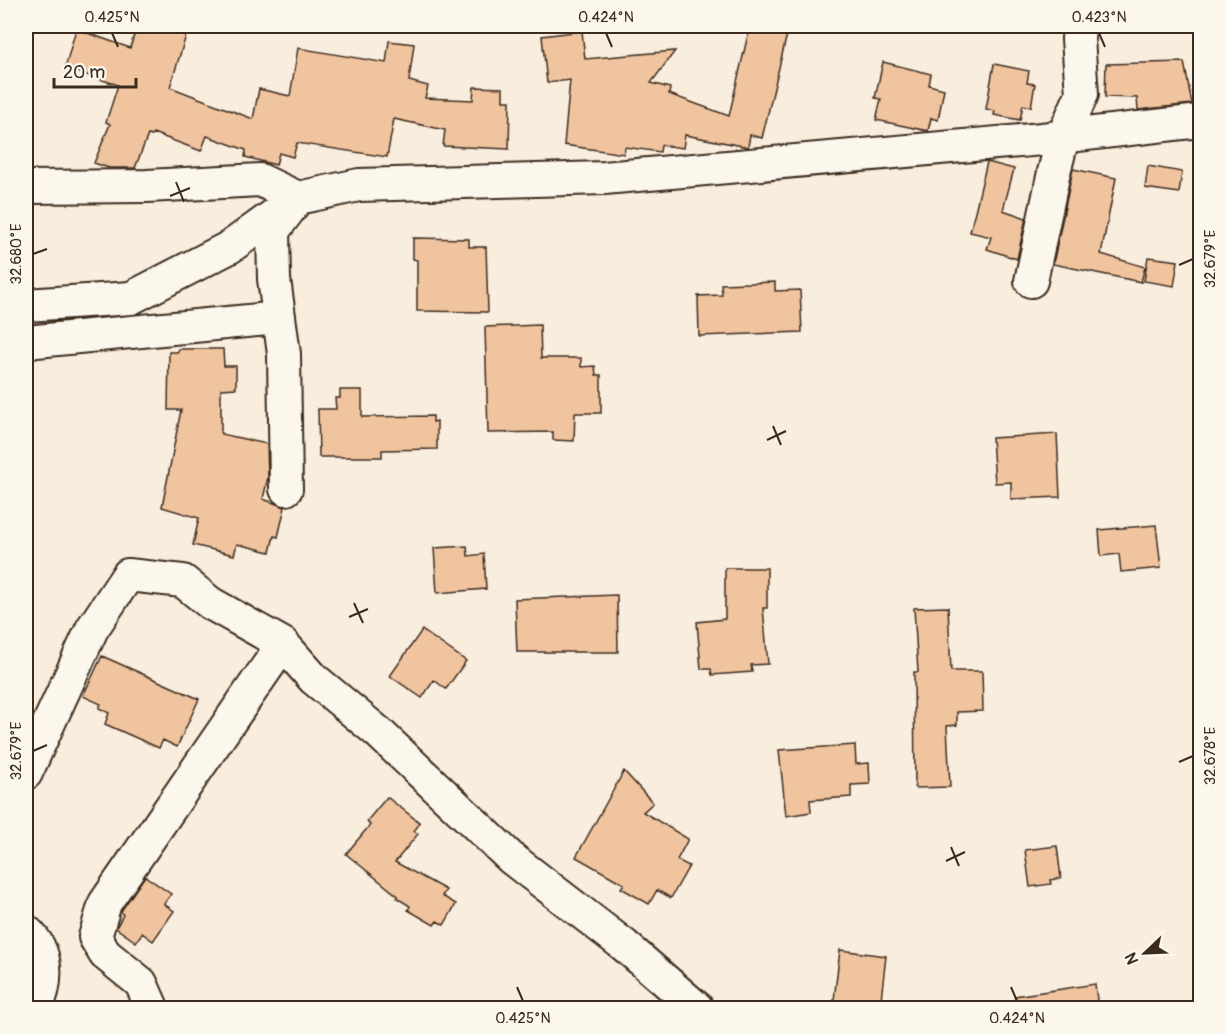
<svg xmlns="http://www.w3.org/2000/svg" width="1226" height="1034" font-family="Pangolin,sans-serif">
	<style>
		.building { fill: #f0c49f; stroke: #3b2a1e; stroke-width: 1.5 }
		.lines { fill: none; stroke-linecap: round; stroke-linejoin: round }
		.minor-casing { stroke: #3b2a1e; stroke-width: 36 }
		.minor { stroke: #fbf7ec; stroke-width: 32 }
		.ticks { fill: none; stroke: #3b2a1e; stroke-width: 2 }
		.neatline { fill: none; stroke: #3b2a1e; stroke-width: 2 }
		.ticks-label { font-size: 15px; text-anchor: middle; fill: #3b2a1e }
	</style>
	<rect width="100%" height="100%" fill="#f9eddd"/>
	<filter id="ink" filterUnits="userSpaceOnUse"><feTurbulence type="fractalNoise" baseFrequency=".0167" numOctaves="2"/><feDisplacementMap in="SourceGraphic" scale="12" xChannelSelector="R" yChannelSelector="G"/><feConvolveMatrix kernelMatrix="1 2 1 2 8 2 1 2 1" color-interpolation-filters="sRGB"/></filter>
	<g filter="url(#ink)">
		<path class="building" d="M137,26H189L170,87L253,119L259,89L290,96L298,48L386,63L389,41L414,44L409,81L428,86L425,98L473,100L474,87L503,88V101H510L509,149L443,146L445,130L394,119L387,157L297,143L293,157L279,153L276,165L245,157L246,150L207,136L201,151L153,133L152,136L148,135L135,168H109L94,163L110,124L106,122L118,85L65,68L76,29L130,48Z
			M750,26H789L762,138L750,135L748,147L685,135L683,148L661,145L660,152L625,147L624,154L564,145L570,80L547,83L542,36L582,31L585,59L675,51L651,83L670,88L669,94L729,116Z
			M883,62L931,74L929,85L944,89L938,120L931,118L928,131L876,120L881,99L875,98Z
			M1184,62L1192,104L1138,110L1137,98L1105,97L1106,64Z
			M994,64L1029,71L1027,83L1035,84L1031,107L1023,105L1020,120L994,115L995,111L986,109Z
			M987,162L1014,169L1003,210L1026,218L1017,259L987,249L991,237L970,232Z
			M1148,166L1182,172L1179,193L1145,188Z
			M1073,169L1116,178L1101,254L1145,267L1141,282L1053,264Z
			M413,238L469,239V247H486L488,312L417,311V260L413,259Z
			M1148,257L1178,261L1174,286L1144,281Z
			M775,282V291L800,290L802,332L699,336L698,296L722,295L721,284Z
			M540,325L541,358H581V367L595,366L596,375H601V413H575L574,441L553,440V432L488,433L485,327Z
			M178,349H223L224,366H236V388L221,389V434L267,444L268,477L263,499L285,507L278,537L274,536L270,552L237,544L234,555L193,545L199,518L162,507L181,410H168L169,352H178Z
			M340,390H362V417L433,416V422L437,421V449L382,450V457H319L318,409H336L335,398H340Z
			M1057,434L1060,497L1011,499V482L995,483L992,438Z
			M1156,525L1161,568L1121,572L1119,554L1101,556L1099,530Z
			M467,546L468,556L484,554L486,589L437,593L434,548Z
			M725,568H767V608H763L768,664L751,665L752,672L712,675L711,669H701L697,622L725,619Z
			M617,595L618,652H517L515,599Z
			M948,607L951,671H982L983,711L957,712V725L947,726L950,787L915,788L914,672H918L914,608Z
			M422,630L466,661L446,689L434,680L422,698L390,676Z
			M102,656L199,699L177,747L163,740L159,748L105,724L109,713L99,708L101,704L83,696Z
			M855,745L856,764L869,763L870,784L851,785V797L810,800L811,812L786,816L779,750Z
			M624,771L653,803L643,812L688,839L677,860L689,866L671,898L657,890L649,904L621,888L624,884L576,857Z
			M387,797L420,823L414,831L418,834L395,862L446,890L442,896L456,904L444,925L437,921L434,925L408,910L410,906L397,898L398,896L346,854L370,825L367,821Z
			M1057,846L1061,878L1050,880L1051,884L1030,887L1025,850Z
			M145,876L171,894L164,904L174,911L153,941L142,933L136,942L116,928L123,915L121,911Z
			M840,950L886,956L880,1008H833Z
			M1095,984L1098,1008H1016L1015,996Z"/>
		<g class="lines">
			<defs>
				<path id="minor" d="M26,187L147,186L260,180L298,198L230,247L131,298L26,305
					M1031,281L1054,172L1063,137L1082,94L1078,39L1079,26
					M26,342L279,318
					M286,489L284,354L274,279L273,231L298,198L359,185L604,178L1042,139L1200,121
					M26,773L92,629L128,575L183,581L210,603L283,644L314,679L378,732L511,858L624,945L697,1008
					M26,931C49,951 48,983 36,1008
					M152,1008L141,983L105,954L95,937L105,903L283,644"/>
			</defs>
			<use href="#minor" class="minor-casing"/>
			<use href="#minor" class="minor"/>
		</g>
	</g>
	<path class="ticks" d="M112,33L118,47M606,33L612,47M1099,33L1105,47M176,182L184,202M170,196L190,188M33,254L47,249M1179,265L1193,259M773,426L781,445M767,440L786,431M354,603L363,623M349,617L368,609M33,751L47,745M1179,762L1193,756M951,847L959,866M946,861L965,852M517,987L523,1001M1011,987L1017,1001"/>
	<rect width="1226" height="1034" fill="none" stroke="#fbf7ec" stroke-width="66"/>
	<g transform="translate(1145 953) rotate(247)" stroke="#fbf7ec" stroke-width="4.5" paint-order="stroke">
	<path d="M0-4.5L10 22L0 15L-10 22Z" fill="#3b2a1e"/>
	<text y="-9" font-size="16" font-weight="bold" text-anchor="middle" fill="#3b2a1e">N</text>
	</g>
	<path d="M54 78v9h82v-9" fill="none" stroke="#3b2a1e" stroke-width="3"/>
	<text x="63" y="78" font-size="18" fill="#3b2a1e" stroke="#fbf7ec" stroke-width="4.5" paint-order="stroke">20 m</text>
	<rect x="33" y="33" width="1160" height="968" class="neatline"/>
	<g class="ticks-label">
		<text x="112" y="22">0.425°N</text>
		<text x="606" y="22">0.424°N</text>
		<text x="1099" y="22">0.423°N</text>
		<text transform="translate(16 254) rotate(-90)" y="5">32.680°E</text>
		<text transform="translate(1210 259) rotate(-90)" y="5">32.679°E</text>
		<text transform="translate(16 751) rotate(-90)" y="5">32.679°E</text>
		<text transform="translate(1210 756) rotate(-90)" y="5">32.678°E</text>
		<text x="523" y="1023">0.425°N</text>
		<text x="1017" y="1023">0.424°N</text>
	</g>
</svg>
